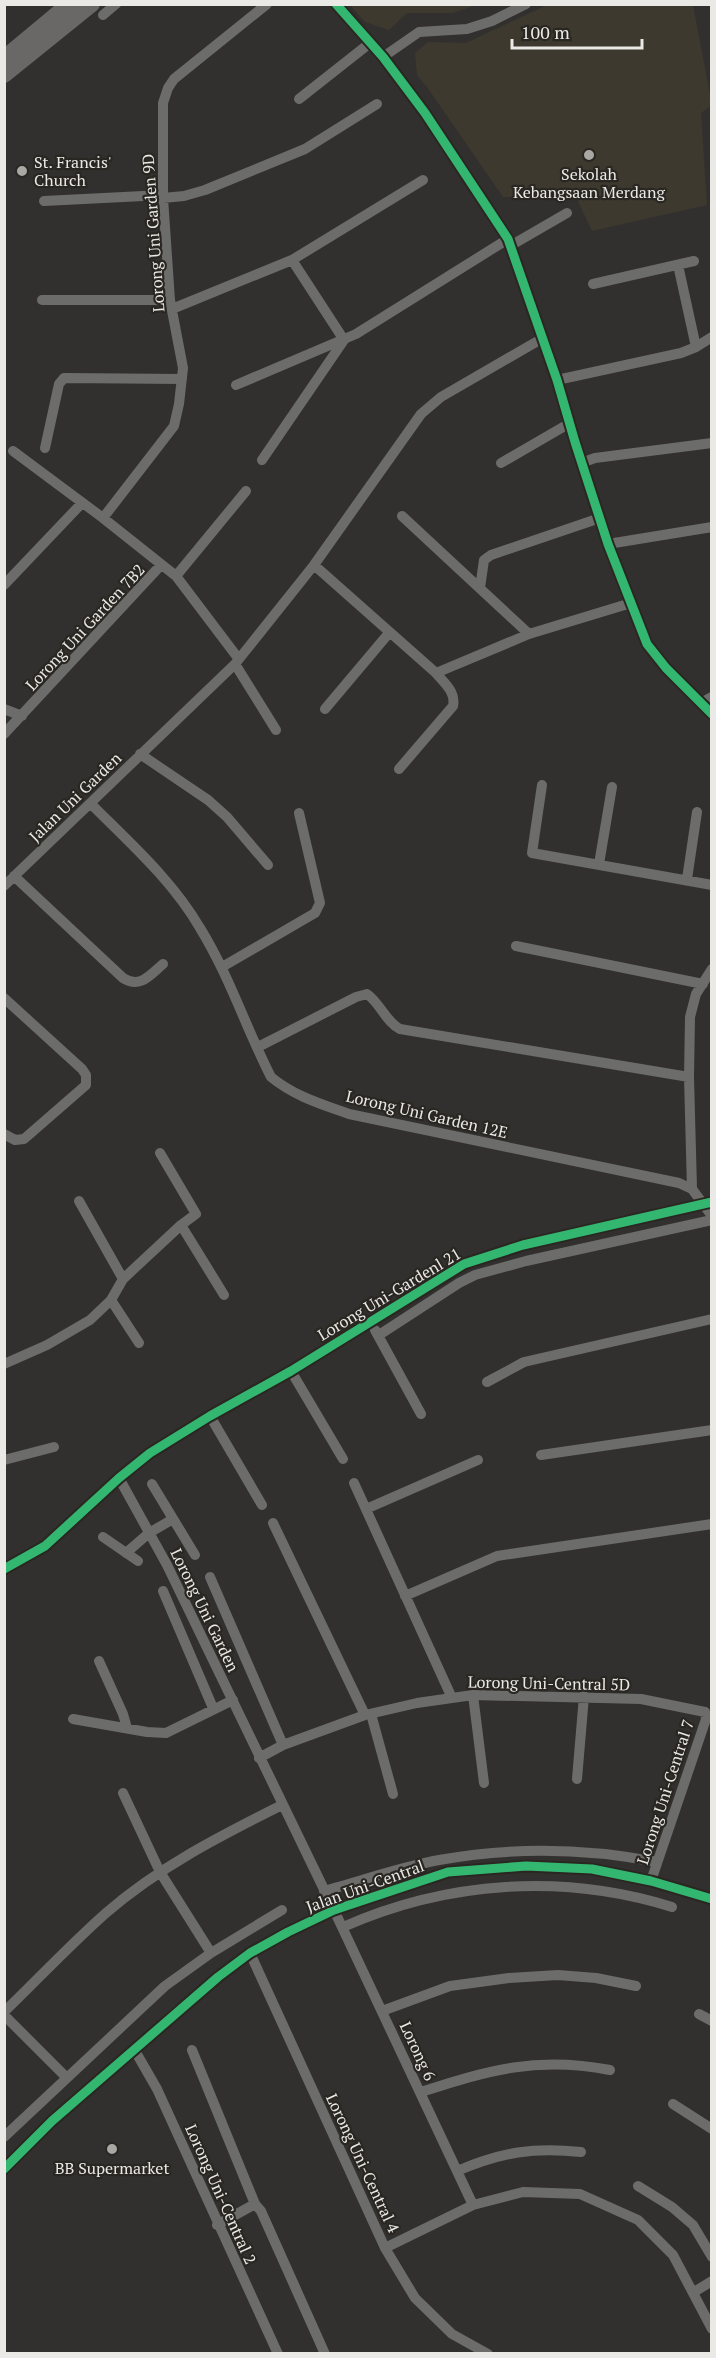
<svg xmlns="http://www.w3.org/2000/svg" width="716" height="2358" font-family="'PT Serif',serif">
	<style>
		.built { fill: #3d392f }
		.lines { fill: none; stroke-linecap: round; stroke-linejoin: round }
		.minor { stroke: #6c6c6a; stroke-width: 10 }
		.highway { stroke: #696866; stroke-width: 16 }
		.cycleway-casing { stroke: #2a2722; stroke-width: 13 }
		.cycleway { stroke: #33b770; stroke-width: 9 }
		.poi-dot { fill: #aaa8a5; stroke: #2a2722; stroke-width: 2 }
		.labels { text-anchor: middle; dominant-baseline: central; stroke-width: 4.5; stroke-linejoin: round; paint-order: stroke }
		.poi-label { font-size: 16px; fill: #eae9e5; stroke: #2a2722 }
		.street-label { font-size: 16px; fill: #eae9e5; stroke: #2a2722 }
	</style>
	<rect width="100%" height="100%" fill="#32302e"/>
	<path class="built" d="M350,5H476L453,13H407L389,30L365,22Z
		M547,5H693L711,100V106L701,113L707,205L592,231L576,197H503L427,87L417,75L415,53L428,42L466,43Z"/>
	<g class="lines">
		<path class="minor" d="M336,4L383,57L425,113L508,239L557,380L575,442L608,544L647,644L666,668L712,714
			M103,15L116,4
			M383,57L419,32L467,29L492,21L526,4
			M299,99L370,43
			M163,198L184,196L205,190L305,149L377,104
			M44,201L163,195
			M510,246L567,213
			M292,260L344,340
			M678,265L696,347
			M593,284L694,261
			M42,300H170
			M172,309L292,260L423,180
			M557,380L681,353L696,347L712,337
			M236,385L356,334L508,239
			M45,448L59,384L64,378L182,379
			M13,451L103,518L176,576L238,658
			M262,460L344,340
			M501,463L570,423
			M581,463L595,458L712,443
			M402,516L529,634
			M103,518L174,426L179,404L183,368L170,300L163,198V103L168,88L174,79L267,4
			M608,544L712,527
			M314,565L436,673C445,684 456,692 453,706L399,769
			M176,576L246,491
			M4,585L82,503
			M480,588L484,560L491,555L600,518
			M235,664L276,730
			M436,673L529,634L631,603
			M701,703L712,697
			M4,709L22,716
			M325,709L389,633
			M4,734L161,565
			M140,754L208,800L227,817L268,865
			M542,785L532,853L712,885
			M91,804C130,843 172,880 200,928C229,975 246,1028 271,1077C294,1096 321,1104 349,1114L679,1183L692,1189
			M599,864L612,787
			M14,876L123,978C140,989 150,975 163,964
			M687,879L697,812
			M4,886L235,664L314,565L421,414L441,397L543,338
			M516,946L703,984
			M222,967L315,913L320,903L299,813
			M712,969L696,994L690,1017L689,1077L692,1189L712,1216
			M4,998L82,1069L86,1075V1085L24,1139L15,1140L4,1134
			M258,1047L356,997L367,994C380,1003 386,1022 400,1029L689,1077
			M79,1201L123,1279
			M181,1225L224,1295
			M111,1300L139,1343
			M375,1330L421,1414
			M379,1335L459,1283L475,1275L526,1261L712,1220
			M4,1364L47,1345L90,1320L111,1300L123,1279L181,1225L196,1214L160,1153
			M291,1371L343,1459
			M487,1382L524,1362L712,1319
			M210,1416L262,1505
			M541,1455L712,1430
			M4,1460L54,1447
			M119,1478L167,1565L334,1910L473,2205
			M354,1483L452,1698
			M152,1484L195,1555
			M366,1509L478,1460
			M273,1523L365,1715
			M103,1537L138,1561
			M126,1553L149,1533L173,1519
			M4,1569L45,1546L119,1478L150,1453L210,1416L291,1371L464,1264L523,1245L712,1202
			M210,1577L283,1745
			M163,1591L213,1708
			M405,1596L497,1556L712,1524
			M99,1661L123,1714L127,1728
			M473,1695L484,1783
			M371,1714L393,1794
			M73,1719L147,1732L166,1733L233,1700
			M259,1758L283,1745L365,1715L417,1703L473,1695L641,1699L705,1712L706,1719L651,1881
			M577,1779L584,1696
			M123,1793L160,1872L211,1953
			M324,1891C362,1881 400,1867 439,1860C511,1847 585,1848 657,1862
			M343,1927C447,1881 563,1873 672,1907
			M250,1953L385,2248L415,2298L452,2334L488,2354
			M382,2011L450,1986L509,1978L558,1975L596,1978L636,1986
			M4,2012C38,1979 71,1944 106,1913C159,1867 220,1836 282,1805
			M699,2014L712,2021
			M4,2015L67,2078
			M134,2049L157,2089L278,2354
			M192,2050L255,2204L261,2211L325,2354
			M421,2092C489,2070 537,2056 610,2070
			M673,2104L712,2129
			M4,2137L165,1986L211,1953L282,1910
			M4,2169L52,2121L218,1977L250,1953L288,1932L334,1910L448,1872L526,1866L592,1869L651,1881L712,1899
			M457,2171C502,2152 533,2147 581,2152
			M638,2186L672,2207L693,2225L712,2257
			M217,2225L255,2204
			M385,2248L473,2205L523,2192L580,2194L638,2220L673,2255L712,2329
			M694,2292L712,2281"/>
		<path class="highway" d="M4,58L69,4
			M4,75L92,4"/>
		<defs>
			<path id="cycleway" d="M336,4L383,57L425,113L508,239L557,380L575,442L608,544L647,644L666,668L712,714
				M4,1569L45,1546L119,1478L150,1453L210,1416L291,1371L464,1264L523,1245L712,1202
				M4,2169L52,2121L218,1977L250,1953L288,1932L334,1910L448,1872L526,1866L592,1869L651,1881L712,1899"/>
		</defs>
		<use href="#cycleway" class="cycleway-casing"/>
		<use href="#cycleway" class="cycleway"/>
	</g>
	<g class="poi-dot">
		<circle cx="589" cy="155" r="6"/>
		<circle cx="22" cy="171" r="6"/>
		<circle cx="112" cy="2149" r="6"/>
	</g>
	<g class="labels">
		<g class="poi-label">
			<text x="34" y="162" text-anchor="start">St. Francis'<tspan x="34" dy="18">Church</tspan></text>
			<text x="589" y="174">Sekolah<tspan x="589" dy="18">Kebangsaan Merdang</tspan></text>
			<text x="112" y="2168">BB Supermarket</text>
		</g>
		<g class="street-label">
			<text transform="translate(153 233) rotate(-94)">Lorong Uni Garden 9D</text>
			<text transform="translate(85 627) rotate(-47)">Lorong Uni Garden 7B2</text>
			<text transform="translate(75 797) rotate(-44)">Jalan Uni Garden</text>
			<text transform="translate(427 1114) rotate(13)">Lorong Uni Garden 12E</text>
			<text transform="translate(389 1294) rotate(-31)">Lorong Uni-Gardenl 21</text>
			<text transform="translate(205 1610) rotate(64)">Lorong Uni Garden</text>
			<text transform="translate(549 1683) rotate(1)">Lorong Uni-Central 5D</text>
			<text transform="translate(665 1792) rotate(-72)">Lorong Uni-Central 7</text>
			<text transform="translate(365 1886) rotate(-20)">Jalan Uni-Central</text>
			<text transform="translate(418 2051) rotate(65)">Lorong 6</text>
			<text transform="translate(363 2163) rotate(65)">Lorong Uni-Central 4</text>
			<text transform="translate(221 2194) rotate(66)">Lorong Uni-Central 2</text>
		</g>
	</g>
	<rect width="716" height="2358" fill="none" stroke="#eae9e5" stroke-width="12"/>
	<path d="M512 39v9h130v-9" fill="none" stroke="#eae9e5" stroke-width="3"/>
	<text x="521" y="39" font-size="18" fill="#eae9e5" stroke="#2a2722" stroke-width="4.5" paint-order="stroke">100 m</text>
</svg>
